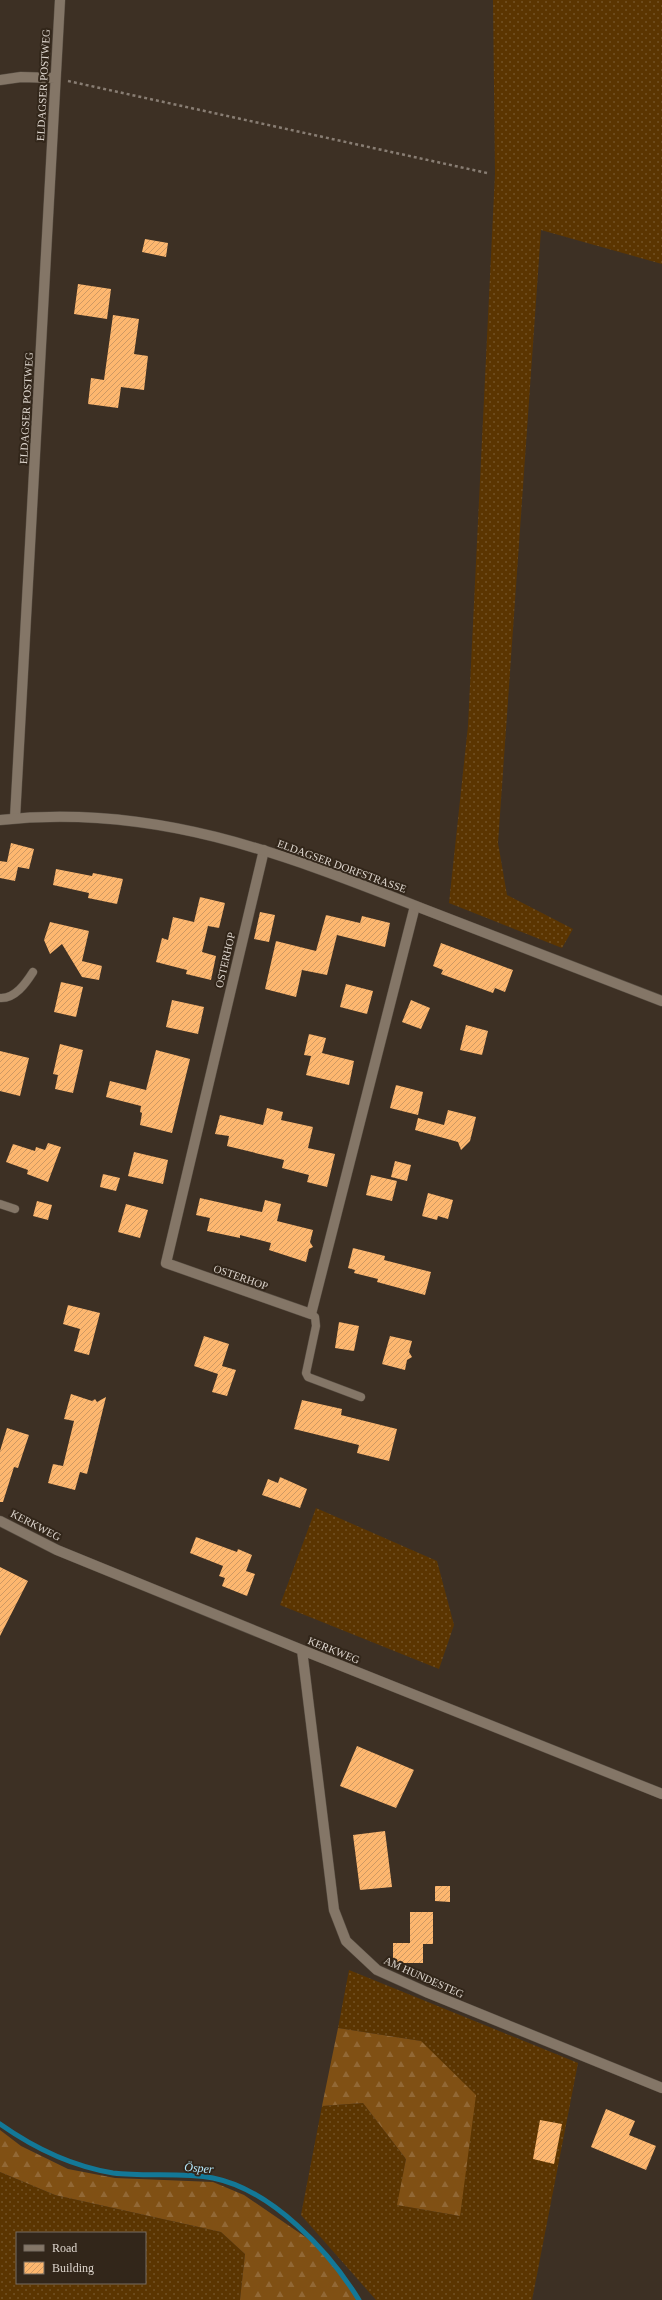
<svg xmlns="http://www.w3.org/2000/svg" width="662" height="2300" viewBox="0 0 662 2300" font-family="Georgia,serif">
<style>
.grass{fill:url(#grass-dots);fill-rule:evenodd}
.forest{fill:url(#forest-firs)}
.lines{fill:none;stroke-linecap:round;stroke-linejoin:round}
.stream{stroke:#137897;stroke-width:5}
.building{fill:url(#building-hatch)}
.lane-casing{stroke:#574d42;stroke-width:9}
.street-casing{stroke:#574d42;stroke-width:11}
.secondary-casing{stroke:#574d42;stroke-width:11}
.path{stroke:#887d73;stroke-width:2.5;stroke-dasharray:3 3;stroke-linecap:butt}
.lane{stroke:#847667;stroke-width:8}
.street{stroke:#847667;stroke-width:10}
.secondary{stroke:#847667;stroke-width:10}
.labels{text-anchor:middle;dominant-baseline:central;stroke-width:4;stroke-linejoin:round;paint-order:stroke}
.street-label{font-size:11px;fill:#ded6ce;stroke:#32261a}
.water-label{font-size:12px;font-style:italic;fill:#b5e9fe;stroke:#32261a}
</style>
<defs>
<pattern id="grass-dots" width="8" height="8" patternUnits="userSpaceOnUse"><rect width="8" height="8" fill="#5b3501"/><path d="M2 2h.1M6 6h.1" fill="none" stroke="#725225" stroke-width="1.8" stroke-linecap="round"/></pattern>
<pattern id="forest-firs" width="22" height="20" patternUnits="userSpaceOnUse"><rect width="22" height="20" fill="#805014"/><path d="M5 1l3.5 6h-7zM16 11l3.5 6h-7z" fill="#926835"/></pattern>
<pattern id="building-hatch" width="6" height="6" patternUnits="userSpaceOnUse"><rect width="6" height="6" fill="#fdb76f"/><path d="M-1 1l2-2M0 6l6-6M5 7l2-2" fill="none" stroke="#ce9963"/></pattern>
</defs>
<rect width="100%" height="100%" fill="#3d3024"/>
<!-- grass -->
<path class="grass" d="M 493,0 L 662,0 L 662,264 L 541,230 L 498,843 L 507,895 L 573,929 L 562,948 L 449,903 L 468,726 L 495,174 Z
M 316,1508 L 437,1561 L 454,1625 L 439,1669 L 280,1605 Z
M 349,1970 L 578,2063 L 532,2300 L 376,2300 L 301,2215 L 322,2106 L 363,2103 L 406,2159 L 398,2205 L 460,2216 L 421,2041 L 338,2028 Z
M 0,2172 L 55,2195 L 221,2232 L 245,2254 L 240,2300 L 0,2300 ZM 17,2233 L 145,2233 L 145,2283 L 17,2283 Z"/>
<!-- forest -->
<path class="forest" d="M 338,2028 L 421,2041 L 476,2095 L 460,2216 L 397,2205 L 406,2159 L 363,2103 L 322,2106 Z
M 0,2130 L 21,2146 L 68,2169 L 115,2178 L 213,2182 L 244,2195 L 320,2247 L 358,2300 L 240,2300 L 245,2254 L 221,2232 L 55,2195 L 0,2172 Z"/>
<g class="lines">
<!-- stream -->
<path class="stream" d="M 0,2124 C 34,2148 71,2166 113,2173 C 146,2177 181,2172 213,2178 C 272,2190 329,2251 359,2300"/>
</g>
<!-- building -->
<path class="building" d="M 145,239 L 168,243 L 166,257 L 142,252 Z
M 78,284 L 111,289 L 107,319 L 74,314 Z
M 113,315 L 139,319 L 134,354 L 148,356 L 144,390 L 121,387 L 118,408 L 88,404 L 91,378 L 104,380 Z
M 11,843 L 34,849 L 29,869 L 18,867 L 15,881 L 0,878 L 0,861 L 7,862 Z
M 56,869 L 92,876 L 93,873 L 123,879 L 117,904 L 88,898 L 89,893 L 53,885 Z
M 200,897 L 225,903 L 219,928 L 208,926 L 202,952 L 216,956 L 211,980 L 186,974 L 187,970 L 156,962 L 162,938 L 168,940 L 173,917 L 194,922 Z
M 260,912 L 275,915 L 269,942 L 254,939 Z
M 326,915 L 360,923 L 362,916 L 390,923 L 385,947 L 337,935 L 327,975 L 302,970 L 296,997 L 265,989 L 276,941 L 316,951 Z
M 50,922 L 89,931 L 82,961 L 102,966 L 99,980 L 82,977 L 62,944 L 50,954 L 44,940 Z
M 441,943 L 513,970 L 505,992 L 495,988 L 493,993 L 441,974 L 443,970 L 433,966 Z
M 61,982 L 83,987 L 76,1017 L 54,1012 Z
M 346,984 L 373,991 L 367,1014 L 340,1007 Z
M 172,1000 L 204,1007 L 198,1034 L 166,1027 Z
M 411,1000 L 430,1008 L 421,1029 L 402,1022 Z
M 466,1025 L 488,1031 L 482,1055 L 460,1050 Z
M 309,1034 L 326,1038 L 322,1053 L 354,1061 L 349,1085 L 306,1075 L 311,1056 L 304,1055 Z
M 60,1044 L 83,1050 L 73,1093 L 55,1089 L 58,1075 L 53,1074 Z
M 156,1050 L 190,1059 L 172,1133 L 140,1125 L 142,1113 L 140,1112 L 141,1106 L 106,1097 L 110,1081 L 146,1090 Z
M 0,1051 L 29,1058 L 20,1096 L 0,1091 Z
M 396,1085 L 423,1092 L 418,1115 L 390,1108 Z
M 267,1108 L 283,1112 L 281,1120 L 313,1127 L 308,1148 L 335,1154 L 327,1187 L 307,1182 L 309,1175 L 282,1168 L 284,1160 L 227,1146 L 229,1136 L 215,1134 L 220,1115 L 263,1125 Z
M 448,1110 L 476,1117 L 470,1141 L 461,1150 L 458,1142 L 415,1130 L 418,1118 L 444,1125 Z
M 48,1143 L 61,1147 L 48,1182 L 27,1174 L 28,1170 L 6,1162 L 13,1144 L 35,1151 L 36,1147 L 45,1150 Z
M 134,1152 L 168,1160 L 163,1184 L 128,1176 Z
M 395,1161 L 411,1165 L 407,1181 L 391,1177 Z
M 103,1174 L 120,1178 L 116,1191 L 100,1187 Z
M 371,1175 L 397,1181 L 392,1201 L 366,1195 Z
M 428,1193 L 453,1200 L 448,1219 L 438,1216 L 437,1220 L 422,1216 Z
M 200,1198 L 262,1212 L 265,1200 L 281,1204 L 277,1221 L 313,1230 L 310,1242 L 313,1247 L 309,1249 L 306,1262 L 269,1250 L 271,1243 L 240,1235 L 240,1238 L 207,1231 L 210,1218 L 196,1215 Z
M 37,1201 L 52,1205 L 48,1220 L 33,1216 Z
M 126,1204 L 148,1210 L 140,1238 L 118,1232 Z
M 353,1248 L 385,1256 L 384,1260 L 431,1272 L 425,1295 L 377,1282 L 378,1279 L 354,1273 L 355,1270 L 348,1268 Z
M 68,1305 L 100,1313 L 89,1355 L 74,1351 L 80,1329 L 63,1324 Z
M 339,1322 L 359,1326 L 354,1351 L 335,1348 Z
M 204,1336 L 229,1344 L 222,1366 L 236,1370 L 227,1396 L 212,1392 L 218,1374 L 194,1366 Z
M 390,1336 L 412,1341 L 409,1352 L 412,1357 L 407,1360 L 405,1370 L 382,1364 Z
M 71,1394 L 92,1401 L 95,1399 L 97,1402 L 106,1397 L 87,1474 L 80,1472 L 75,1490 L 48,1483 L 53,1464 L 63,1466 L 74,1421 L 64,1419 Z
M 302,1400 L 342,1409 L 341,1415 L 397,1429 L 389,1461 L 357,1453 L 359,1445 L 294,1429 Z
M 7,1428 L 29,1435 L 18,1468 L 14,1467 L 3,1502 L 0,1502 L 0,1451 Z
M 280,1477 L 307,1489 L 300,1508 L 262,1495 L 268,1479 L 278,1483 Z
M 196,1537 L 237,1552 L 238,1549 L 252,1555 L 246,1571 L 255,1574 L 247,1596 L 222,1586 L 225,1578 L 219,1576 L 223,1566 L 190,1553 Z
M 0,1567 L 28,1581 L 0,1636 Z
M 357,1746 L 414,1770 L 396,1808 L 340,1786 Z
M 385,1831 L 392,1887 L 360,1890 L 353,1835 Z
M 435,1886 L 450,1886 L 450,1902 L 435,1901 Z
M 410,1912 L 433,1912 L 433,1944 L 423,1944 L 423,1963 L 393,1963 L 393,1943 L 410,1943 Z
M 606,2109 L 635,2121 L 629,2135 L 656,2146 L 646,2170 L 591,2147 Z
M 540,2120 L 562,2124 L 554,2164 L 533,2159 Z"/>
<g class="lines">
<defs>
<path id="lane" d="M 0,998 C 15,999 26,983 33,972
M 0,1204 L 15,1209
M 311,1314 L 315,1317 L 316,1326 L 306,1373 L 308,1377 L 361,1397"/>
<path id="street" d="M 0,80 L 21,77 L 55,78
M 15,818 L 60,0
M 264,850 L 166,1263 L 311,1314 L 415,906
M 0,1521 L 57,1550 L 302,1650 L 662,1794
M 302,1650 L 334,1910 L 346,1941 L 377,1970 L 426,1992 L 662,2088"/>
<path id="secondary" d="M 0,820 C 154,803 281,853 421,908 C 502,939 582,970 662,1001"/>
</defs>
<!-- lane casing -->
<use href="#lane" class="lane-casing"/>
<!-- street casing -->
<use href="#street" class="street-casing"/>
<!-- secondary casing -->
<use href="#secondary" class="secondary-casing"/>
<!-- path -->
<path class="path" d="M 68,81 L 487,173"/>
<!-- lane -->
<use href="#lane" class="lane"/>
<!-- street -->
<use href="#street" class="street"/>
<!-- secondary -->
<use href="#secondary" class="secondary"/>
</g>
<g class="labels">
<!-- street labels -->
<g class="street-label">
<text transform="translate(43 85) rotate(-87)">ELDAGSER POSTWEG</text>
<text transform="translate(26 408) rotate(-87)">ELDAGSER POSTWEG</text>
<text transform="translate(342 866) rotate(20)">ELDAGSER DORFSTRASSE</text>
<text transform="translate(225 960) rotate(-77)">OSTERHOP</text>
<text transform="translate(241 1277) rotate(19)">OSTERHOP</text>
<text transform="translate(36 1525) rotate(27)">KERKWEG</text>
<text transform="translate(334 1650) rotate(22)">KERKWEG</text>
<text transform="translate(424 1977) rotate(24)">AM HUNDESTEG</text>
</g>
<!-- water labels -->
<g class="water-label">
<text transform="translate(199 2168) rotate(5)">Ösper</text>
</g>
</g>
<!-- legend -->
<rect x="16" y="2232" width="130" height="52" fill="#32261a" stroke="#776c62"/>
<rect x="24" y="2245" width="20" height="6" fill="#847667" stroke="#776c62"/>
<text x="52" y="2252" font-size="12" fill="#ded6ce">Road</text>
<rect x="24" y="2262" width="20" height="12" fill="url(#building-hatch)" stroke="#776c62"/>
<text x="52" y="2272" font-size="12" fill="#ded6ce">Building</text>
</svg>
